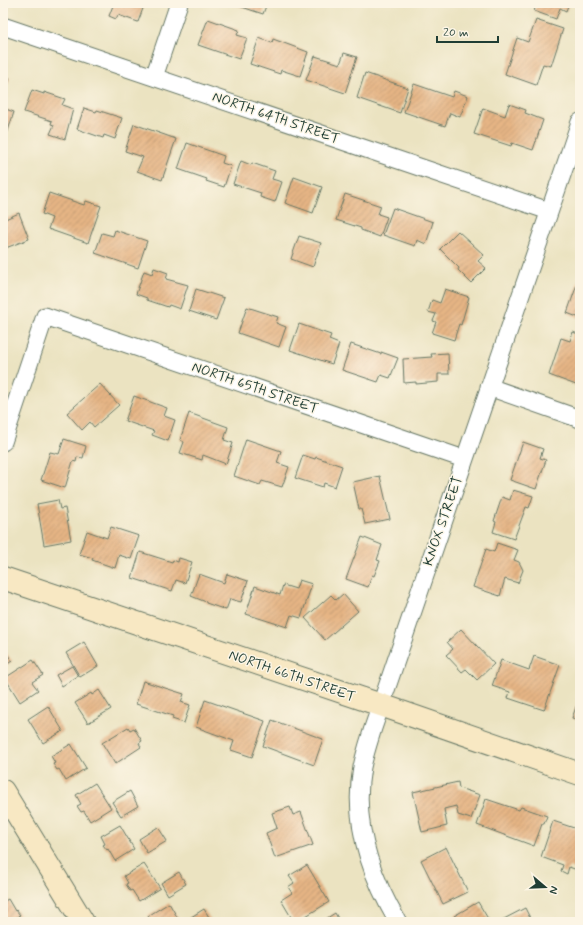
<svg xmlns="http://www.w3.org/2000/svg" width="583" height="925" viewBox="0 0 583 925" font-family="Mynerve,sans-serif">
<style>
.building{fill:url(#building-hatch)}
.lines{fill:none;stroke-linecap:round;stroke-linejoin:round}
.street-casing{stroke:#667765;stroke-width:19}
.secondary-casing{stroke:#667765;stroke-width:24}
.street{stroke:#fff;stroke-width:17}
.secondary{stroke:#f8e8c3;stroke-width:22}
.labels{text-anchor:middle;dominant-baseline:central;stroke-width:3;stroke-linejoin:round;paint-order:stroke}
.street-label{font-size:14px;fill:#1f3d34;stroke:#fcf5e5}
</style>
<defs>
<pattern id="building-hatch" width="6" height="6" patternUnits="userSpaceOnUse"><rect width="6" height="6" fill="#e6b585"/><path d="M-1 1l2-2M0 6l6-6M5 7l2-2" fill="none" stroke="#ba946e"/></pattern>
</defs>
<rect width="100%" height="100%" fill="#fcf5e5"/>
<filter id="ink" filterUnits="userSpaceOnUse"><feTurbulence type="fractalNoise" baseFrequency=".025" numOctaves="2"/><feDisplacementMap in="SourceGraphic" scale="8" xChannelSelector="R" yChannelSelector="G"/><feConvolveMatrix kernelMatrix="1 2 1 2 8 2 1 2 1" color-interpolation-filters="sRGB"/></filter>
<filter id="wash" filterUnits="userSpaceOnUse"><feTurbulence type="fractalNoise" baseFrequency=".012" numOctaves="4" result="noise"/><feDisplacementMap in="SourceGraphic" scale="16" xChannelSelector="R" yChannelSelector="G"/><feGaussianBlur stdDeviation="0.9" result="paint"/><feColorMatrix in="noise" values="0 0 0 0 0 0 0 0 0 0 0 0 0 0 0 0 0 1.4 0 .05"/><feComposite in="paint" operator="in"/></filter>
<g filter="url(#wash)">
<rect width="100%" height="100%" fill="#ebe3c1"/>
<g id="blocks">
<!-- building -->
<path class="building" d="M 114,3 L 145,3 L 138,22 L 118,15 L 116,19 L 109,16 Z
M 237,3 L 267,3 L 263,14 L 236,5 Z
M 537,3 L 569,3 L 566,11 L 560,8 L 556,19 L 534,11 Z
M 208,19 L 239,30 L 237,35 L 247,38 L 239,59 L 198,45 Z
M 536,20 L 563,29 L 551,66 L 543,64 L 536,85 L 505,74 L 517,38 L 528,42 Z
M 259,38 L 272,43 L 273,39 L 308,52 L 300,76 L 281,70 L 280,74 L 250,64 Z
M 344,53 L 357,57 L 345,93 L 306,80 L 315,56 L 340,64 Z
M 365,73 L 408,88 L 400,113 L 357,98 Z
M 3,76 L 10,78 L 3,97 Z
M 414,84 L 452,97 L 454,91 L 468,96 L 460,117 L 450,113 L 445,126 L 404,112 Z
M 32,90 L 44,94 L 44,92 L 65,99 L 62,105 L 73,109 L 65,139 L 50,134 L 54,125 L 51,124 L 52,121 L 24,112 Z
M 509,104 L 526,110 L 525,113 L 543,120 L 533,150 L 512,143 L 511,146 L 474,134 L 483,108 L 505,116 Z
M 3,108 L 14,112 L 7,134 L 3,133 Z
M 84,108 L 96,112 L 97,110 L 122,118 L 115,139 L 104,135 L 103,138 L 77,129 Z
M 134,124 L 176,139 L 162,180 L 137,171 L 143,157 L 125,151 Z
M 187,143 L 224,156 L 222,163 L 231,166 L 224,187 L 206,181 L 207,179 L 178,169 Z
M 241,161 L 251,165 L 252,163 L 275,171 L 272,179 L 282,182 L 275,202 L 260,197 L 261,193 L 233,184 Z
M 294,177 L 322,187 L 313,213 L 285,203 Z
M 49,193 L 84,205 L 86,201 L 101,206 L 88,243 L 48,229 L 52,218 L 42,214 Z
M 345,194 L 381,206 L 378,214 L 387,217 L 380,237 L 361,230 L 361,228 L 336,220 Z
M 393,208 L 433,222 L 426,244 L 417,240 L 415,246 L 383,235 Z
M 19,213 L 29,239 L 3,249 L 3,220 Z
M 115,230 L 147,241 L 138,268 L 95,253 L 102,233 L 113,236 Z
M 458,231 L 484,255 L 478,261 L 486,268 L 471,283 L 458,270 L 459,268 L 440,249 Z
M 299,236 L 321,243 L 313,267 L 291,259 Z
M 154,268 L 168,273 L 166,279 L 188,285 L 180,309 L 169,305 L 168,307 L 147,300 L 147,298 L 136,294 L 144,271 L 152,274 Z
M 580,276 L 580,318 L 567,313 Z
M 196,289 L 224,298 L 216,320 L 189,311 Z
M 445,289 L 469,297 L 461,325 L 459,324 L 454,340 L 432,333 L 436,322 L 433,321 L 436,314 L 428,312 L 432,300 L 440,303 Z
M 247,307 L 278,317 L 276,323 L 286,327 L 279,347 L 238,333 Z
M 299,324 L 331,335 L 329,340 L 339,344 L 332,364 L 290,350 Z
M 573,332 L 580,335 L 580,372 L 576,385 L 549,375 L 561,338 L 570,341 Z
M 351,344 L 381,354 L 381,352 L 398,358 L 390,378 L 381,375 L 378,382 L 342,370 Z
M 448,353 L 449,374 L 438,374 L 438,382 L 416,384 L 416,382 L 404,383 L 403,359 L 432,357 L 431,354 Z
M 100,384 L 119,405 L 94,427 L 90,422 L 82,430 L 67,413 Z
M 134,396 L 167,408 L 164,416 L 175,420 L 168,441 L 152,435 L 154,431 L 125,421 Z
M 189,413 L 228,427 L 224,440 L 233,443 L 226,464 L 203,455 L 202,460 L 180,453 L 184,442 L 180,440 Z
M 64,439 L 86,446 L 83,458 L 77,457 L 76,462 L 73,461 L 65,488 L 41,480 L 50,452 L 59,454 Z
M 246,439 L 281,451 L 277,463 L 289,467 L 282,487 L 262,481 L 260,485 L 234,476 Z
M 523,442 L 543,449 L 540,458 L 546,460 L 536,489 L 510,480 Z
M 303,455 L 315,459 L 316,457 L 342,466 L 335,487 L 324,483 L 323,487 L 295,478 Z
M 380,476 L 390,519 L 365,524 L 361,509 L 359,509 L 353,482 Z
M 513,490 L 533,496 L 529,508 L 526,507 L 514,539 L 493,532 L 496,522 L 494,521 L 502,497 L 510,500 Z
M 58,500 L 60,509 L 65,508 L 71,540 L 44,545 L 37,504 Z
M 111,527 L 139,536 L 131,559 L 119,555 L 115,568 L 92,560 L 93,558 L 79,554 L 87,531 L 107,538 Z
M 362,537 L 382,545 L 377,560 L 380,561 L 374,576 L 372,575 L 368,587 L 346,579 Z
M 497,543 L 518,550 L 514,560 L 519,562 L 523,570 L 518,583 L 505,579 L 500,596 L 473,587 L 486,549 L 494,552 Z
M 140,552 L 172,562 L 173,560 L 178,562 L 179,558 L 192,562 L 185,583 L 176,580 L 172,591 L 132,578 Z
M 199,574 L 224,583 L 227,574 L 248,581 L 241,602 L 230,599 L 226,610 L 206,603 L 206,602 L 191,596 Z
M 299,580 L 312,584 L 301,618 L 291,615 L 287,627 L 246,614 L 255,586 L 280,595 L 283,585 L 296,589 Z
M 343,594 L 358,611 L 325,640 L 305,618 L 331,595 L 336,600 Z
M 461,629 L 494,664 L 477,680 L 466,669 L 462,672 L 446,655 L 453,649 L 447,642 Z
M 3,634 L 7,640 L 3,642 Z
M 84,642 L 98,666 L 80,677 L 66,653 Z
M 3,648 L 12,661 L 3,667 Z
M 534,656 L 560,665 L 544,710 L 508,698 L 510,692 L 492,686 L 501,660 L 529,670 Z
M 33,660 L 43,675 L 32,682 L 38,690 L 20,702 L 5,678 Z
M 72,666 L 78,676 L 62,686 L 56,675 Z
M 143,681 L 184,694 L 181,702 L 190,705 L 184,723 L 172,719 L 173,716 L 136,704 Z
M 99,690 L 111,709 L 88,723 L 75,703 L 91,693 L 92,695 Z
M 580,696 L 580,721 L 572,718 Z
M 205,700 L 265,721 L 252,757 L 231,750 L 234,741 L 196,727 Z
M 48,706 L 63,731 L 43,743 L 28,719 Z
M 272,720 L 323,739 L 314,765 L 263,746 Z
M 128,727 L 130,730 L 134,728 L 142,741 L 139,743 L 141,747 L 115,764 L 102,743 Z
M 71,744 L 86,768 L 66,781 L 59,769 L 57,770 L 53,764 L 55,763 L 51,756 Z
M 458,782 L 459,788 L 480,795 L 471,819 L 458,815 L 456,806 L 444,809 L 447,826 L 422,832 L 413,792 Z
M 95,783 L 111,808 L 90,821 L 84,811 L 81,812 L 77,806 L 81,804 L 76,795 Z
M 130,791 L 138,806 L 121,816 L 112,802 Z
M 486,799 L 519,810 L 521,807 L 547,816 L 544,824 L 542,824 L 534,846 L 477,825 Z
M 290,807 L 293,815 L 301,812 L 313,845 L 275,858 L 266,833 L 277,828 L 272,813 Z
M 553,821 L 580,830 L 579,838 L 580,838 L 580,871 L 569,867 L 567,874 L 561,871 L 563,865 L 541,857 Z
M 120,825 L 134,849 L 115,861 L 108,849 L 107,850 L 103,845 L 105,844 L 101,836 Z
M 158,827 L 167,841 L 147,853 L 139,839 Z
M 446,847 L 468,892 L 443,904 L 421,860 Z
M 144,864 L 160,888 L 139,901 L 132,890 L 130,891 L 126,884 L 128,883 L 124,876 Z
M 307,865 L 329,902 L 296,922 L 294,922 L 281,900 L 292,893 L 288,887 L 294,883 L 289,876 Z
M 179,872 L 186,884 L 168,895 L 161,883 Z
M 8,899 L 15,911 L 16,910 L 20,915 L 18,916 L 22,922 L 3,922 L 3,902 Z
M 478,902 L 490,922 L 458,922 L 454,916 Z
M 169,903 L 180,922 L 152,922 L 148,916 Z
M 525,908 L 532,922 L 503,922 L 502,920 Z
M 204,909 L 212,922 L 183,922 Z
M 335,913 L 340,922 L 321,922 Z"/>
</g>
</g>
<g filter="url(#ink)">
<use href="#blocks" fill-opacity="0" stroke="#667765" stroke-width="1"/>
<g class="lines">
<defs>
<path id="street" d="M 3,26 L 549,211
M 154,77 L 179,3
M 489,387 L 580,419
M 3,442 L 45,316 L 464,459
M 398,922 C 370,875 352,822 362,767 C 365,753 369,741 373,728 L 580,122"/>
<path id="secondary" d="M 3,578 L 381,705 L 580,774
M 3,791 L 83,922"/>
</defs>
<!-- street casing -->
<use href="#street" class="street-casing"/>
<!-- secondary casing -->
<use href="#secondary" class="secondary-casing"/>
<!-- street -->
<use href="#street" class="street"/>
<!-- secondary -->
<use href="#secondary" class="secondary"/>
</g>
</g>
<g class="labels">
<!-- street labels -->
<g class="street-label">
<text transform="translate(276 118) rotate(19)">NORTH 64TH STREET</text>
<text transform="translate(255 388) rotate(19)">NORTH 65TH STREET</text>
<text transform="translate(443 521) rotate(-71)">KNOX STREET</text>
<text transform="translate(292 676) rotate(19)">NORTH 66TH STREET</text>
</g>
</g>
<!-- margin -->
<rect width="583" height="925" fill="none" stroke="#fcf5e5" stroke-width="16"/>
<!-- north arrow -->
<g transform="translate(545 887) rotate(109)" stroke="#fcf5e5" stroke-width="3" paint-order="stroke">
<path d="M0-3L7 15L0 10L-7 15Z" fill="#1f3d34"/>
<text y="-6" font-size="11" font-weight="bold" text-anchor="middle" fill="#1f3d34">N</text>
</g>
<!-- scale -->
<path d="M437 36v6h61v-6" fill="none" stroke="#1f3d34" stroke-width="2"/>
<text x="443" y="36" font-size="12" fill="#1f3d34" stroke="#fcf5e5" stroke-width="3" paint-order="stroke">20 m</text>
</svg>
